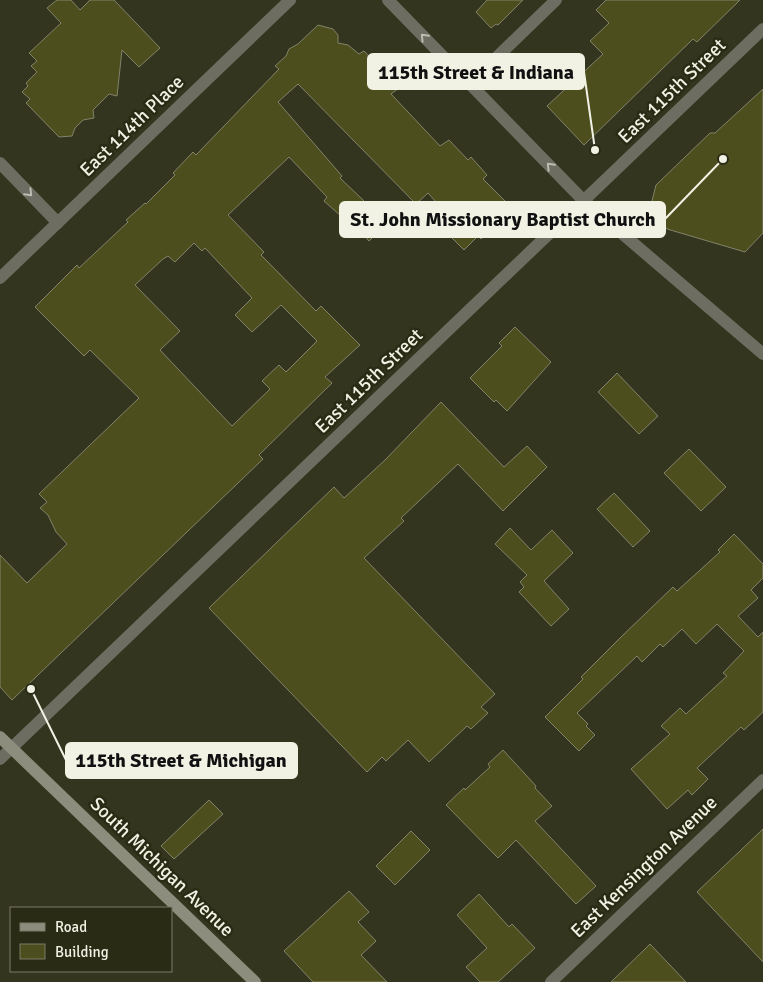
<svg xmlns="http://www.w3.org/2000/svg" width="763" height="982" viewBox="0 0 763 982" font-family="Signika,sans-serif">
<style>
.building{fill:#4d4e1d;stroke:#82836a;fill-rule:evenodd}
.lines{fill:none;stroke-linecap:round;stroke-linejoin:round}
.minor{stroke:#6d6d62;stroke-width:12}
.tertiary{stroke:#6d6d62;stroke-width:12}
.secondary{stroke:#8c8d7c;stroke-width:12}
.oneway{stroke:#bcbdb0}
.labels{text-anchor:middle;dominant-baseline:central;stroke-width:5;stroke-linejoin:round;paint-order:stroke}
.street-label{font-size:19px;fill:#f1f2e4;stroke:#2a2b15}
.leader{fill:none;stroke:#f1f2e4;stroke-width:2}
.callout-dot{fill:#f1f2e4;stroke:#2a2b15;stroke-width:2}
.callout{fill:#f1f2e4;stroke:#f1f2e4;stroke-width:2}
.callout-label{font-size:20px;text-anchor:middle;font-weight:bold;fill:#111}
</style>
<rect width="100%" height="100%" fill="#34351e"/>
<!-- building -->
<path class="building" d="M 57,0 L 71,0 L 80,10 L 90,0 L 114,0 L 160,48 L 139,67 L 122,50 L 117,96 L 109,94 L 93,110 L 94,118 L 83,120 L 75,128 L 72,136 L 59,137 L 26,103 L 30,99 L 22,92 L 28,86 L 26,83 L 37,72 L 31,66 L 37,61 L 29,53 L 61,23 L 47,8 Z
M 487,0 L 523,0 L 498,25 L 496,24 L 491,28 L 476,12 Z
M 606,0 L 740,0 L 697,42 L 693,39 L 584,145 L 547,106 L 603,54 L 590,41 L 609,23 L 596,10 Z
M 318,25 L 333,29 L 338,35 L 338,43 L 348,45 L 359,54 L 364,51 L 399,88 L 391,94 L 440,146 L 449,140 L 468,160 L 471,157 L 487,175 L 483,179 L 505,201 L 503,203 L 509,210 L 496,222 L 498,223 L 481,239 L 478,236 L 464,250 L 444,230 L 453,221 L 428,193 L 416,204 L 298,84 L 278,102 L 342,176 L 340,178 L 363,200 L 385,225 L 369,241 L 344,213 L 341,216 L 324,201 L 327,197 L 289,157 L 228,215 L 264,252 L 261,255 L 316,311 L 321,306 L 360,345 L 325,377 L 332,383 L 259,455 L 263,459 L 12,700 L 0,687 L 0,555 L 27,583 L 67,544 L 56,532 L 48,515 L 40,508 L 47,502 L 39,494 L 139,398 L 90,350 L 84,356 L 35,307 L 77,265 L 79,268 L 128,222 L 126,220 L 145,203 L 146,204 L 175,175 L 173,173 L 193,152 L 196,155 L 279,69 L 275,66 L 286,56 L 289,49 L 298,44 ZM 194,243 L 202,251 L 205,248 L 252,298 L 235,315 L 252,332 L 281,305 L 317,341 L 286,372 L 279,365 L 262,381 L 270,389 L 232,426 L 160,350 L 180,331 L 135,285 L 163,259 L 168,256 L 175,262 Z
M 763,89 L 763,233 L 745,252 L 667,229 L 650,209 L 656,185 L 710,133 L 715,133 Z
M 515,327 L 551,362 L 507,411 L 496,400 L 494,402 L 470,378 L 502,346 L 499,343 Z
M 617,373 L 658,416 L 639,434 L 598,392 Z
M 441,402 L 504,467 L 527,446 L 547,467 L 503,511 L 458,464 L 401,518 L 404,521 L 364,558 L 495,694 L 481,707 L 488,713 L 471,729 L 467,726 L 429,762 L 408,740 L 386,761 L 382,757 L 367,772 L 209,608 L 334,487 L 344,498 L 385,460 Z
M 689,449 L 726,487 L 701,511 L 664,473 Z
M 614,493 L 650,531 L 633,547 L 597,509 Z
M 510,528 L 531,550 L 552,530 L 573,553 L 544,581 L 569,609 L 551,626 L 519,592 L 524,587 L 520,582 L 527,575 L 495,544 Z
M 734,534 L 763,564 L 763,578 L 751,590 L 758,598 L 738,616 L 758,637 L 763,632 L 763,712 L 744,730 L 741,727 L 697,768 L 708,779 L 692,795 L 688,790 L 667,809 L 631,769 L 670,734 L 661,726 L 680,708 L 686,714 L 727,676 L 723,673 L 744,651 L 717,624 L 696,644 L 682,629 L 663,647 L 660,644 L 642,662 L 637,656 L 577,713 L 588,724 L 586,726 L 595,735 L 579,751 L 545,717 L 583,679 L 581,677 L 620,638 L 673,587 L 677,591 L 720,552 L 718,550 Z
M 503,750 L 536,786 L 535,788 L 552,806 L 535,821 L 596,886 L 576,904 L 516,840 L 498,858 L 446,805 L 464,788 L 465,790 L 490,767 L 488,764 Z
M 209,800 L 223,814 L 174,859 L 161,846 Z
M 763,829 L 763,962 L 697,892 Z
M 411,831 L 430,850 L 395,885 L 376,866 Z
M 349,891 L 369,912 L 358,922 L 376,941 L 361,955 L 387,982 L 313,982 L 284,951 Z
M 479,894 L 509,927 L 512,924 L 535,948 L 498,982 L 480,982 L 466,967 L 487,948 L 457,915 Z
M 650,944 L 686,982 L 611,982 L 644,950 Z"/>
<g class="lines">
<!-- minor -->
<path class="minor" d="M 388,0 L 584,201 L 763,354
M 469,84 L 556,0
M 0,163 L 58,223
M 0,278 L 290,0
M 551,982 L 763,780"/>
<!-- tertiary -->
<path class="tertiary" d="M 0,759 L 763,29"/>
<!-- secondary -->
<path class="secondary" d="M 0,737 L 255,982"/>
</g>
<!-- one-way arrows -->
<defs><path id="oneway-chevron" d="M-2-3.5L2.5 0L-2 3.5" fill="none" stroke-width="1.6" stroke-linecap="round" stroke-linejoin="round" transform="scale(1.25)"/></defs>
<g class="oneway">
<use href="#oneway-chevron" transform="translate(424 37) rotate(-134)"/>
<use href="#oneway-chevron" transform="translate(550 166) rotate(-134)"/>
<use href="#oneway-chevron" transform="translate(29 193) rotate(46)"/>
</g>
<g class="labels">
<!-- street labels -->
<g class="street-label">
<text transform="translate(672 91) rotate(-44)">East 115th Street</text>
<text transform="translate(132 126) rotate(-44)">East 114th Place</text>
<text transform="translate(369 381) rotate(-44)">East 115th Street</text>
<text transform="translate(162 867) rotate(44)">South Michigan Avenue</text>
<text transform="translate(644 867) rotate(-44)">East Kensington Avenue</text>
</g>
</g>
<!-- callouts -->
<path class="leader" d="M595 150L584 72M723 159L665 219M31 689L66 760"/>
<g class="callout-dot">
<circle cx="595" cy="150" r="5"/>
<circle cx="723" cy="159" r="5"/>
<circle cx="31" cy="689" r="5"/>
</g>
<g class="callout">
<rect x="368" y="54" width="216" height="35" rx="5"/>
<rect x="340" y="202" width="325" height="35" rx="5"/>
<rect x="66" y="743" width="231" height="35" rx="5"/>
</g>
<g class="callout-label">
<text x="476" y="79">115th Street &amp; Indiana</text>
<text x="503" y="226">St. John Missionary Baptist Church</text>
<text x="181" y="767">115th Street &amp; Michigan</text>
</g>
<!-- legend -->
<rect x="10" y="907" width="162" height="65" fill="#2a2b15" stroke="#7a7b68"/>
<rect x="20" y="923" width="25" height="8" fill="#8c8d7c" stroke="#7a7b68"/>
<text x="55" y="932" font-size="15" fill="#f1f2e4">Road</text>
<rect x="20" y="944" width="25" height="15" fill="#4d4e1d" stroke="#7a7b68"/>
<text x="55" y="957" font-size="15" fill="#f1f2e4">Building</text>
</svg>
